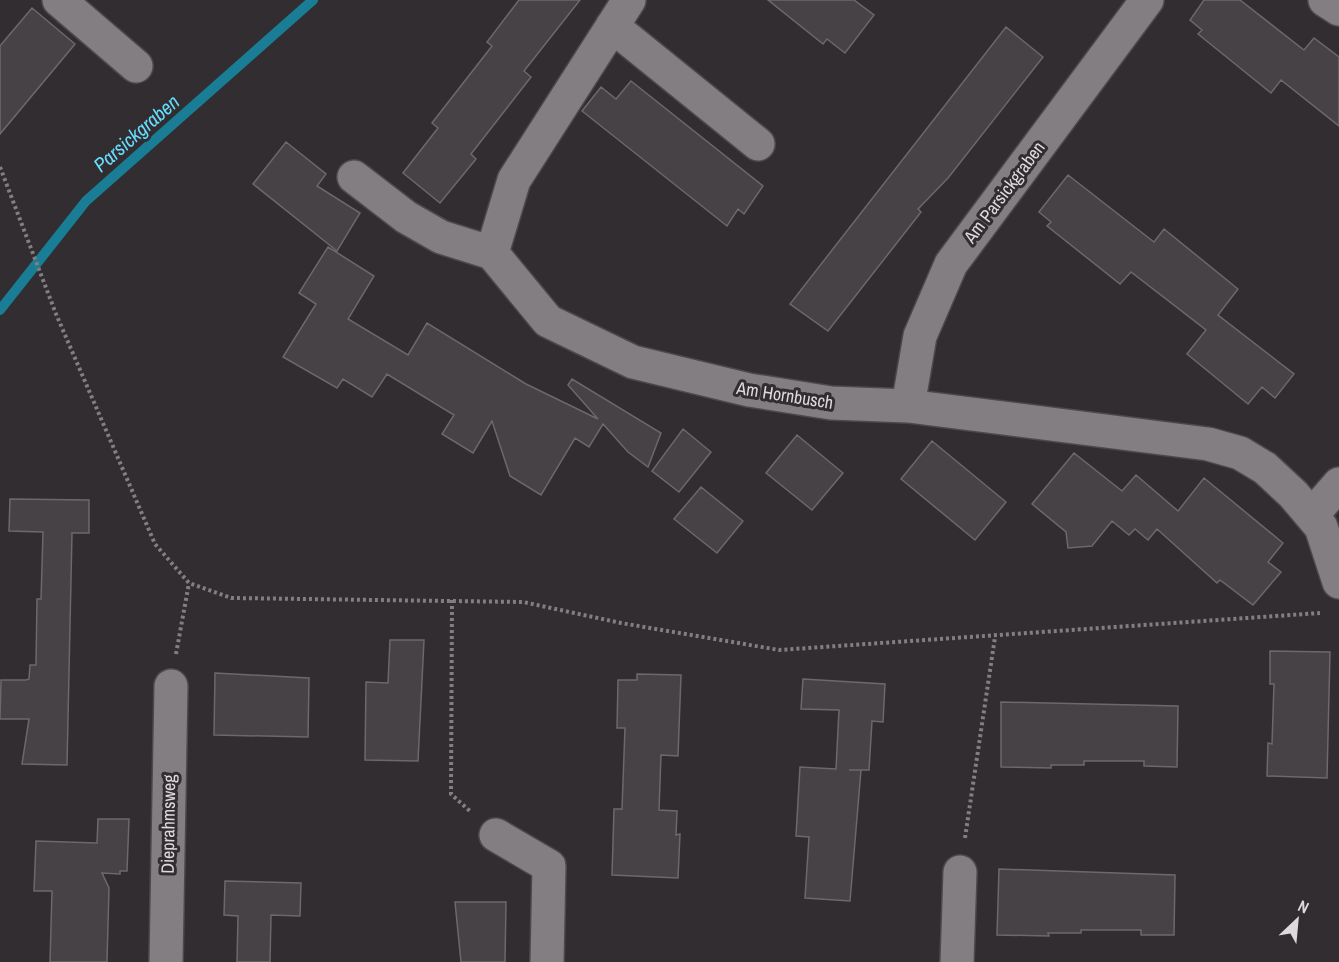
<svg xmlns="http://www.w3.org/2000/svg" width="1339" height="962" viewBox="0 0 1339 962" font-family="'Archivo Narrow',sans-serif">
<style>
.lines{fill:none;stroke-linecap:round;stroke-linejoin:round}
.stream{stroke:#197e95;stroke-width:10}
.building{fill:#464246;stroke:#6c686c;stroke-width:1.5}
.minor-casing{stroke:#4c484c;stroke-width:36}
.path{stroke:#827f82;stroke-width:4;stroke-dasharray:3 3;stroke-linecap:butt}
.minor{stroke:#827e82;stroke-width:33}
.labels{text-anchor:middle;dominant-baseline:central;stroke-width:6;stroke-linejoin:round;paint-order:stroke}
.street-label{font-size:18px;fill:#dcdadc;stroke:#312d31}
.water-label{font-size:20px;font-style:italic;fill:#65defe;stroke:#312d31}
</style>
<rect width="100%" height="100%" fill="#312d31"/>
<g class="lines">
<!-- stream -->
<path class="stream" d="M 0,310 L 86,201 L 313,0"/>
</g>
<!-- building -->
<path class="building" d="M 519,0 L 580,0 L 524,71 L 531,77 L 471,154 L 476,159 L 440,203 L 403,173 L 438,128 L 432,123 L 492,46 L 487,42 Z
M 768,0 L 854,0 L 874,15 L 845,53 L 827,39 L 823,44 Z
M 1204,0 L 1240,0 L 1304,50 L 1314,38 L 1339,57 L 1339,126 L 1281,80 L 1271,93 L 1198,34 L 1202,30 L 1190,20 Z
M 32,8 L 75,44 L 0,134 L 0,46 Z
M 1006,27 L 1043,57 L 948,178 L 918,209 L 921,212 L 828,331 L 790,304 Z
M 631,81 L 763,186 L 744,214 L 738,209 L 727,226 L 582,111 L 601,87 L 616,99 Z
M 286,142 L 326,174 L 317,186 L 360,213 L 337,251 L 253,184 Z
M 1068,175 L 1154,242 L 1164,229 L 1238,289 L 1218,315 L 1294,374 L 1275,398 L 1262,387 L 1248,404 L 1187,354 L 1206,330 L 1131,272 L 1120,284 L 1047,226 L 1051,222 L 1039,212 Z
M 328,247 L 374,276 L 348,319 L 408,355 L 427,323 L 526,384 L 598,419 L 568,385 L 572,379 L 661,433 L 648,467 L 628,452 L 603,424 L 589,447 L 575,438 L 541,495 L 510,476 L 492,421 L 473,453 L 442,434 L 454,415 L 387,374 L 372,397 L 343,379 L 337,388 L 283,357 L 316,304 L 299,293 Z
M 683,429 L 711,452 L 679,492 L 652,471 Z
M 797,435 L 843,473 L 812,510 L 766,473 Z
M 932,441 L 1006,502 L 975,540 L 901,479 Z
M 1074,453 L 1122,491 L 1136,475 L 1178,511 L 1204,478 L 1283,543 L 1268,562 L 1281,572 L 1253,605 L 1220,580 L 1217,583 L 1157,529 L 1148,540 L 1135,529 L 1129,535 L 1112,521 L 1092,546 L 1068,548 L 1066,532 L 1032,504 Z
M 701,487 L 743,521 L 717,553 L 674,519 Z
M 10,499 L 89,500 L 89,533 L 72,533 L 67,765 L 22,764 L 29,719 L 0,719 L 1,680 L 26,680 L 29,679 L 30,665 L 36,665 L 37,599 L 41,599 L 43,532 L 9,531 Z
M 390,640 L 424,640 L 418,761 L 365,760 L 366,682 L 388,683 Z
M 1270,651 L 1330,652 L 1327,778 L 1267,776 L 1268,743 L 1272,744 L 1274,684 L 1270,684 Z
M 215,673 L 309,678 L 308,737 L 214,735 Z
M 637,674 L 681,675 L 678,756 L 661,755 L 659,810 L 677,811 L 676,835 L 680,834 L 678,878 L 612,875 L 614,809 L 622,809 L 625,728 L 617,728 L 618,680 L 637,680 Z
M 803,679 L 885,684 L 883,722 L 872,721 L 869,770 L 849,770 L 861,770 L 850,901 L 805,898 L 809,837 L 796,836 L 800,767 L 836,769 L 839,710 L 801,709 Z
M 1001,702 L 1178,706 L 1177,767 L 1144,766 L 1144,761 L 1084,761 L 1084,765 L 1051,765 L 1051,768 L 1001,767 Z
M 98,819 L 129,819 L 127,871 L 120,871 L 120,874 L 102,873 L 109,888 L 107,962 L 50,962 L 52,891 L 34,891 L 36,841 L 97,843 Z
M 999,869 L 1175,875 L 1174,935 L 1141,935 L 1141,930 L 1081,930 L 1081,933 L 1048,933 L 1049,936 L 997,935 Z
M 225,881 L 301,883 L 300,916 L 271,915 L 270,962 L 237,962 L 238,916 L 224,915 Z
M 455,902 L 506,902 L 505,962 L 461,962 Z"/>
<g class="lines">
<defs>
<path id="minor" d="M 59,0 L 136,66
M 629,0 L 514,180 L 492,253 L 548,321 L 633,362 L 749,390 L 831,403 L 908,406 L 1208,444 L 1240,453 L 1265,468 L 1293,494 L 1321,527 L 1339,582
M 1325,0 L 1339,9
M 612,26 L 758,144
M 354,177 L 406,217 L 441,237 L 492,253
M 908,406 L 920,336 L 951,264 L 1147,0
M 1312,515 L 1339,484
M 496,835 L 549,866 L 547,962
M 166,962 L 171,686
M 957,962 L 960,872"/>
</defs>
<!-- minor casing -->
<use href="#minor" class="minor-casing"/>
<!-- path -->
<path class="path" d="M 0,167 L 56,314 L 155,544 L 189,583 L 231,598 L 523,602 L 621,623 L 779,650 L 1320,613
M 452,600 L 451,794 L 471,812
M 176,654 L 189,583
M 965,838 L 995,637"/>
<!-- minor -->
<use href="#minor" class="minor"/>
</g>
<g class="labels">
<!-- street labels -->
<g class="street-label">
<text transform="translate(1004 192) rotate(-53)">Am Parsickgraben</text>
<text transform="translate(785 395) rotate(9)">Am Hornbusch</text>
<text transform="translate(168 824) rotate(-89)">Dieprahmsweg</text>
</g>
<!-- water labels -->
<g class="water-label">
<text transform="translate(136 133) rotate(-41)">Parsickgraben</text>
</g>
</g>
<!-- north arrow -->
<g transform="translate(1297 920) rotate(26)" stroke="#312d31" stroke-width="4.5" paint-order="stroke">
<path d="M0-4.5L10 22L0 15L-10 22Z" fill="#dcdadc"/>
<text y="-9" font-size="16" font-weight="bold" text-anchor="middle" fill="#dcdadc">N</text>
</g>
</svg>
